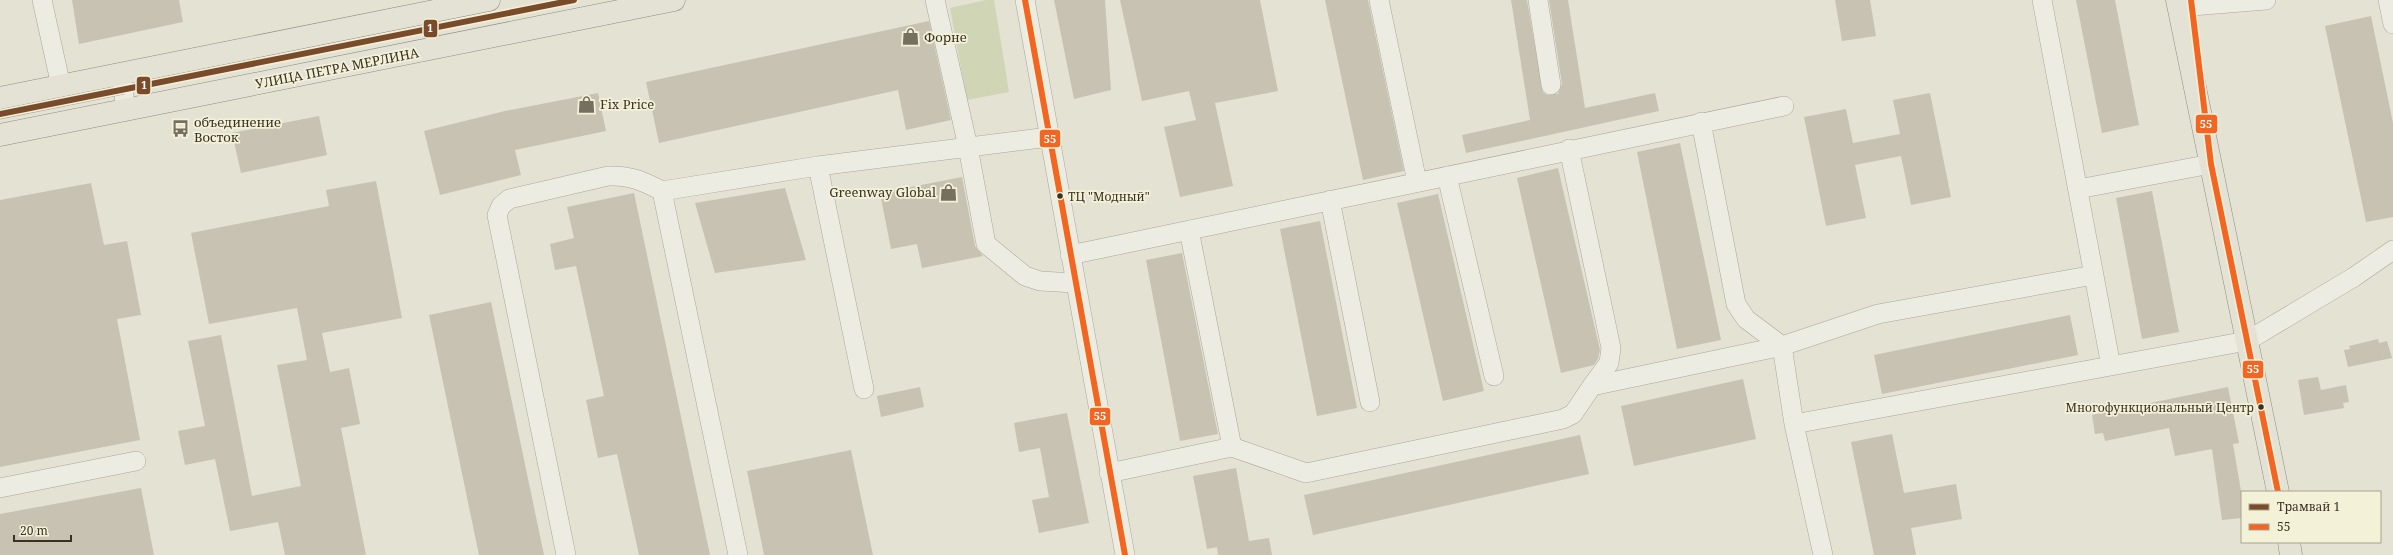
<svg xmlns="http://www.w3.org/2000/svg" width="2393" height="555" viewBox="0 0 2393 555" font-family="'Noto Serif',serif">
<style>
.green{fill:#cfd5b5}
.building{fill:#c8c2b3}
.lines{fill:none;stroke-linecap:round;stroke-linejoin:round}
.minor-casing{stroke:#aaa79a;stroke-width:20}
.major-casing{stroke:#908c81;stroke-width:23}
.minor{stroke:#edece2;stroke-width:19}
.major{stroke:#e4e2d5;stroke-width:22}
.tram{stroke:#adaba2;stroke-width:1}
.bus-1-casing{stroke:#f4f1d9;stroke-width:9}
.bus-1{stroke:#f26522;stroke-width:6}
.tram-1-casing{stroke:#f4f1d9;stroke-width:9}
.tram-1{stroke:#7a4b2a;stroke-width:6}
.bus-dot{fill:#393122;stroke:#f4f1d9;stroke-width:1.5}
.labels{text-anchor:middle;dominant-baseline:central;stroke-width:3.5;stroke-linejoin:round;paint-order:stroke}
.bus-label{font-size:12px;fill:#393122;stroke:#f4f1d9;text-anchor:start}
.poi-label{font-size:13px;fill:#393122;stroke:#f4f1d9;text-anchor:start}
.street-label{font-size:13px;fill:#393122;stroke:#f4f1d9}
.line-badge{stroke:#f4f1d9;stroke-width:1.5}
.badge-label{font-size:11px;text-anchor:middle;font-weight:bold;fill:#fff}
</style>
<rect width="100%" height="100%" fill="#e4e2d2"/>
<!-- green -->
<path class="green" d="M 986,0 L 994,0 L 1009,92 L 967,100 L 950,8 Z"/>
<!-- building -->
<path class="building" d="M 72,0 L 179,0 L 183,22 L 79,44 Z
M 1054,0 L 1105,0 L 1111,90 L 1074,99 Z
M 1120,0 L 1260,0 L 1278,91 L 1215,103 L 1233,186 L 1180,197 L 1164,127 L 1196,120 L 1189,91 L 1142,101 Z
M 1325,0 L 1368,0 L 1404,171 L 1363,180 Z
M 1511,0 L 1527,0 L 1543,92 L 1547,95 L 1558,94 L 1562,84 L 1549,0 L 1568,0 L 1585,108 L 1655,93 L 1659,111 L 1466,153 L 1462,135 L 1530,120 Z
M 1835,0 L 1870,0 L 1876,36 L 1842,41 Z
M 2076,0 L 2115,0 L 2139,125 L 2102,133 Z
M 2371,16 L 2393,123 L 2393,217 L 2366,222 L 2325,26 Z
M 929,21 L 951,120 L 906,130 L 898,90 L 659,143 L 646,82 Z
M 598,93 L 606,131 L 515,150 L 521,175 L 440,195 L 424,131 L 505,111 Z
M 1930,93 L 1951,197 L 1911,205 L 1901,156 L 1855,165 L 1866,218 L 1826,226 L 1804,117 L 1846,109 L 1853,143 L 1900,134 L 1893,100 Z
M 319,116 L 327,155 L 241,173 L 232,133 Z
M 1680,143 L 1721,340 L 1677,349 L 1637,152 Z
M 1558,168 L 1600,350 L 1598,359 L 1594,365 L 1561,373 L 1517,178 Z
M 962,177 L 975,246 L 983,256 L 922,268 L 917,244 L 891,249 L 880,193 Z
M 376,181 L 402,318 L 322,333 L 330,372 L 349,368 L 360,424 L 341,428 L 366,555 L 285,555 L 278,522 L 230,531 L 215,459 L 185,465 L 178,431 L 205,426 L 188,341 L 221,335 L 252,496 L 301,486 L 277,365 L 307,360 L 297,308 L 209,324 L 191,233 L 329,206 L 326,190 Z
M 91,183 L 104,245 L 127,241 L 141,315 L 117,319 L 140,440 L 0,467 L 0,200 Z
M 785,188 L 806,260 L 715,273 L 695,203 Z
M 2152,191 L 2179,332 L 2142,339 L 2116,198 Z
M 634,193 L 710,555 L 639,555 L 617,454 L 598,458 L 586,400 L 604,396 L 576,266 L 555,270 L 550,244 L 574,238 L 567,207 Z
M 1438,194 L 1484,391 L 1443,401 L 1397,203 Z
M 1320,221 L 1357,408 L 1317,416 L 1280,229 Z
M 1182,253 L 1218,434 L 1180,441 L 1146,260 Z
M 491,302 L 544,555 L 479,555 L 429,315 Z
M 2070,315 L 2078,355 L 1882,394 L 1874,355 Z
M 2378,339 L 2379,343 L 2387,341 L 2392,358 L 2348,367 L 2344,350 L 2350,349 L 2349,346 Z
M 2318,377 L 2321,390 L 2346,385 L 2349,402 L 2343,403 L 2344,408 L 2304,415 L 2298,380 Z
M 1743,379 L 1756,439 L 1634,466 L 1621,406 Z
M 920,387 L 924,407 L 881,417 L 877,396 Z
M 2228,387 L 2239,443 L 2233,444 L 2242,497 L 2242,518 L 2222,520 L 2212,449 L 2175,456 L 2169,428 L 2105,441 L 2103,433 L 2095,434 L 2092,415 Z
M 1067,413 L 1089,523 L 1039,533 L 1032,500 L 1049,497 L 1040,448 L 1019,452 L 1014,423 Z
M 1892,434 L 1904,493 L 1956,484 L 1962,519 L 1911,528 L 1916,555 L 1874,555 L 1851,442 Z
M 1580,435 L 1589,474 L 1313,535 L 1304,495 Z
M 851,450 L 873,555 L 764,555 L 747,471 Z
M 1236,468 L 1249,541 L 1269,538 L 1272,555 L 1218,555 L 1217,547 L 1229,545 L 1207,549 L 1193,476 Z
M 141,488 L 154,555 L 0,555 L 0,514 Z"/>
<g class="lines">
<defs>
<path id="minor" d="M 42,0 L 61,86
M 935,0 L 968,147 L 986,244 L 1025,276 L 1040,281 L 1075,283
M 1025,0 L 1125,555
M 1379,0 L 1417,182
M 1538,0 L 1551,85
M 2042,0 L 2111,366
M 2388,0 L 2393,24
M 2192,6 L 2266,0
M 121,75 L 126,110
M 1701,122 L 1736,304 L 1746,319 L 1782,346 L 1794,424 L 1823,555
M 1569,149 L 1611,348 L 1609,363 L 1592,386
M 1447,176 L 1494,376
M 2078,189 L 2211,164
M 1330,200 L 1370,402
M 1189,230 L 1232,447 L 1306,473 L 1563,419 L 1573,414 L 1592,386 L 1782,346 L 1878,314 L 2094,275
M 1070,255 L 1784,106
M 864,389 L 818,166 L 1049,137
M 1794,424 L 2247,341 L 2354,277 L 2393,250
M 1109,473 L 1232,447
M 0,488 L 136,461
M 566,555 L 497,215 L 501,206 L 509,199 L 608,176 C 630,175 643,181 662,191
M 738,555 L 662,191 L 818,166"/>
<path id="major" d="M 2177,0 L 2278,492
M 0,98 L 489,0
M 0,135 L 674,0
M 2289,542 L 2291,555"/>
</defs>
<!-- minor casing -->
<use href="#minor" class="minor-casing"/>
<!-- major casing -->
<use href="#major" class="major-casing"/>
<!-- minor -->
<use href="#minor" class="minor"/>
<!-- major -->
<use href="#major" class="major"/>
<!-- tram -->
<path class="tram" d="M 0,119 L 124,94"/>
<defs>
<path id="bus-1" d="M 1025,0 L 1125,555
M 2191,0 L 2211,164 L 2278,492"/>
</defs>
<!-- bus-1 casing -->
<use href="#bus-1" class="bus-1-casing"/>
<!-- bus-1 -->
<use href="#bus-1" class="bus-1"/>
<defs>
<path id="tram-1" d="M 0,114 L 574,0"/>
</defs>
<!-- tram-1 casing -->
<use href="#tram-1" class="tram-1-casing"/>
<!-- tram-1 -->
<use href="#tram-1" class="tram-1"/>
</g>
<!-- icons -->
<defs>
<symbol id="shop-bare" viewBox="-9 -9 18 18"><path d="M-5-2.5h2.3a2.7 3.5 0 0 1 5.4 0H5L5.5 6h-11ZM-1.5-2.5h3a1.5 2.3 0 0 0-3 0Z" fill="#756f60" stroke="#f4f1d9" stroke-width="2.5" paint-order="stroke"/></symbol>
<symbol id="bus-bare" viewBox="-9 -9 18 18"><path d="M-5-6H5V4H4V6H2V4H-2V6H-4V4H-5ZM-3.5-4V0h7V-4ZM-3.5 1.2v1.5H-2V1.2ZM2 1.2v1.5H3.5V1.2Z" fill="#756f60" stroke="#f4f1d9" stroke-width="2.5" paint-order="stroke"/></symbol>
</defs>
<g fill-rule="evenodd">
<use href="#shop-bare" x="898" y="24" width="25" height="25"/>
<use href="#shop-bare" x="574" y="92" width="25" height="25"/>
<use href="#bus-bare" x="168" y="116" width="25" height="25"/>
<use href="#shop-bare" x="936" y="180" width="25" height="25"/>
</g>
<!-- markers -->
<g class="bus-dot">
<circle cx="1060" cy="196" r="3.5"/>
<circle cx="2261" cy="407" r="3.5"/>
</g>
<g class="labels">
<!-- bus labels -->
<g class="bus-label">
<text x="1068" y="196">ТЦ "Модный"</text>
<text x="2254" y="407" text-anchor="end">Многофункциональный Центр</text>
</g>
<!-- poi labels -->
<g class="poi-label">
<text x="924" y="37">Форне</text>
<text x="600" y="104">Fix Price</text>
<text x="194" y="122">объединение<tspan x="194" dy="15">Восток</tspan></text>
<text x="936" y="192" text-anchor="end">Greenway Global</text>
</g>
<!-- street labels -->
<g class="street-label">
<text transform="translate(337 68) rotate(-11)">УЛИЦА ПЕТРА МЕРЛИНА</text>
</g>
</g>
<g class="line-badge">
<rect x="423" y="19" width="15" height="19" rx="4" fill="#7a4b2a"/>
<rect x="136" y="76" width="15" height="19" rx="4" fill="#7a4b2a"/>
<rect x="2195" y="114" width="23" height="20" rx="4" fill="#f26522"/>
<rect x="1039" y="129" width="22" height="19" rx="4" fill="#f26522"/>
<rect x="2242" y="360" width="22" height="19" rx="4" fill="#f26522"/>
<rect x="1089" y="407" width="22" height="19" rx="4" fill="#f26522"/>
</g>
<g class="badge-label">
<text x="430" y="32">1</text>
<text x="144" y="89">1</text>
<text x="2206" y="128">55</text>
<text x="1050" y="143">55</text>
<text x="2253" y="373">55</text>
<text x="1100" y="420">55</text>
</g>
<!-- legend -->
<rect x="2241" y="491" width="140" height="52" fill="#f4f1d9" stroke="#a9a490"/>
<rect x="2249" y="504" width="20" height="6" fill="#7a4b2a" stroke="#a9a490"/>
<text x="2277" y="511" font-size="12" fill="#393122">Трамвай 1</text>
<rect x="2249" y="524" width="20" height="6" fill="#f26522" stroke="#a9a490"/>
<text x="2277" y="531" font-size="12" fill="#393122">55</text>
<!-- scale -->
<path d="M14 535v6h57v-6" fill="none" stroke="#393122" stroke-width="2"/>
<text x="20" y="535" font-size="12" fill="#393122" stroke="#f4f1d9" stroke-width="3" paint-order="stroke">20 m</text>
</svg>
